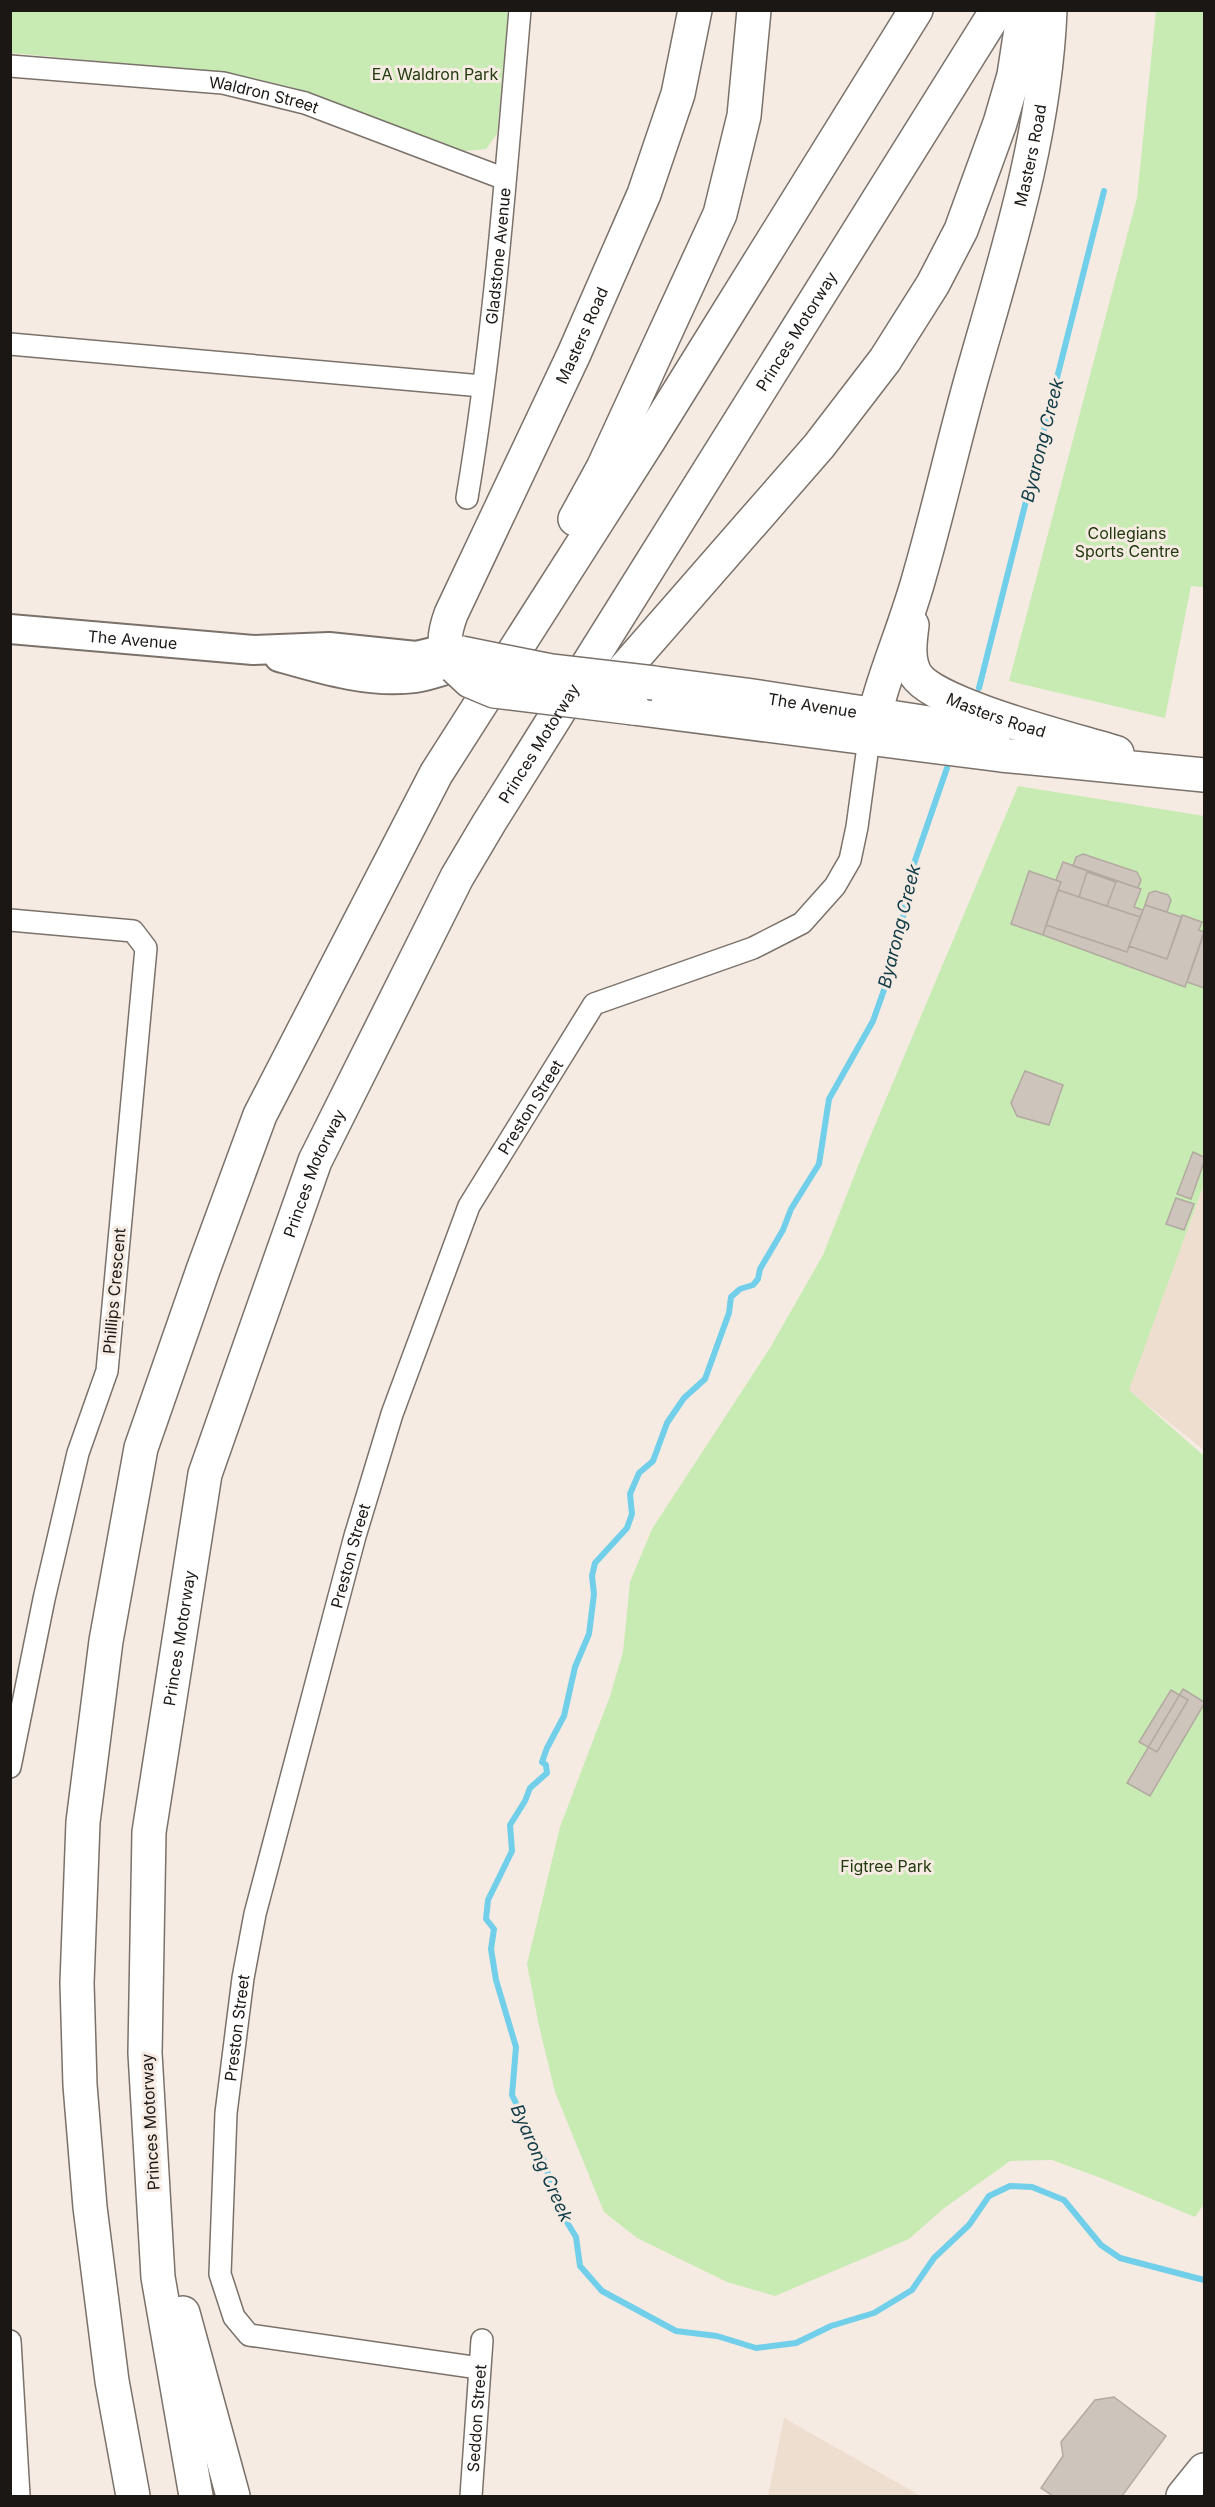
<svg xmlns="http://www.w3.org/2000/svg" width="1215" height="2507" viewBox="0 0 1215 2507" font-family="Inter,sans-serif">
<style>
.built{fill:#eeded0}
.green{fill:#c8ebb3}
.lines{fill:none;stroke-linecap:round;stroke-linejoin:round}
.stream{stroke:#71cfea;stroke-width:6}
.building{fill:#cdc4bc;stroke:#b2a9a1;stroke-width:1.5}
.street-casing{stroke:#7a716a;stroke-width:24}
.secondary-casing{stroke:#7a716a;stroke-width:32}
.primary-casing{stroke:#7a716a;stroke-width:36}
.highway-casing{stroke:#7a716a;stroke-width:36}
.street{stroke:#fff;stroke-width:21}
.secondary{stroke:#fff;stroke-width:28}
.primary{stroke:#fff;stroke-width:33}
.highway{stroke:#fff;stroke-width:33}
.primary-bridge-casing{stroke:#7a716a;stroke-width:36;stroke-linecap:butt}
.primary-bridge{stroke:#fff;stroke-width:33}
.labels{text-anchor:middle;dominant-baseline:central;stroke-width:6;stroke-linejoin:round;paint-order:stroke}
.park-label{font-size:16px;fill:#223a0d;stroke:#f5ebe2}
.street-label{font-size:16px;fill:#1b1714;stroke:#f5ebe2}
.water-label{font-size:18px;font-style:italic;fill:#0f3b46;stroke:#f5ebe2}
</style>
<rect width="100%" height="100%" fill="#f5ebe2"/>
<!-- built -->
<path class="built" d="M 1204,1184 L 1204,1450 L 1128,1390 Z
M 784,2418 L 921,2496 L 768,2496 Z"/>
<!-- green -->
<path class="green" d="M 10,11 L 505,11 L 508,14 L 497,134 L 486,149 L 465,151 L 430,140 L 295,88 L 253,78 L 195,70 L 11,53 Z
M 1156,11 L 1204,11 L 1204,587 L 1191,586 L 1165,718 L 1009,681 L 1137,198 Z
M 1018,786 L 1204,816 L 1204,1184 L 1129,1390 L 1204,1456 L 1204,2204 L 1195,2217 L 1101,2178 L 1052,2160 L 1010,2161 L 943,2209 L 909,2239 L 775,2296 L 727,2282 L 637,2238 L 604,2212 L 555,2092 L 539,2026 L 527,1964 L 560,1827 L 610,1696 L 623,1652 L 630,1582 L 652,1529 L 770,1348 L 823,1255 L 862,1156 Z"/>
<g class="lines">
<!-- stream -->
<path class="stream" d="M 979,688 L 1104,191
M 947,768 L 909,878 L 903,917 L 890,973 L 873,1021 L 829,1099 L 819,1164 L 791,1209 L 783,1230 L 760,1269 L 758,1279 L 753,1285 L 740,1289 L 731,1297 L 729,1313 L 705,1379 L 684,1398 L 667,1423 L 653,1461 L 639,1473 L 630,1494 L 632,1514 L 627,1528 L 595,1563 L 592,1576 L 594,1594 L 589,1634 L 575,1667 L 564,1716 L 547,1748 L 542,1762 L 546,1765 L 547,1773 L 530,1788 L 525,1801 L 510,1825 L 512,1851 L 488,1900 L 486,1919 L 494,1929 L 491,1949 L 496,1980 L 516,2047 L 512,2095 L 546,2165 L 554,2201 L 576,2237 L 580,2266 L 602,2291 L 676,2331 L 717,2336 L 756,2348 L 796,2343 L 831,2326 L 874,2313 L 912,2290 L 934,2258 L 969,2225 L 989,2196 L 1010,2186 L 1032,2187 L 1064,2200 L 1101,2245 L 1120,2258 L 1204,2280"/>
</g>
<!-- building -->
<path class="building" d="M 1083,854 L 1137,872 L 1141,880 L 1138,888 L 1073,866 L 1076,857 Z
M 1063,862 L 1141,889 L 1134,907 L 1143,910 L 1140,917 L 1058,890 L 1061,882 L 1056,880 Z
M 1029,871 L 1061,882 L 1043,935 L 1011,924 Z
M 1087,872 L 1116,882 L 1107,906 L 1079,897 Z
M 1058,890 L 1140,917 L 1127,952 L 1046,925 Z
M 1155,891 L 1168,895 L 1171,900 L 1167,912 L 1145,905 L 1149,893 Z
M 1145,905 L 1182,917 L 1167,959 L 1129,946 Z
M 1182,915 L 1202,922 L 1199,930 L 1204,932 L 1185,987 L 1043,935 L 1046,925 L 1127,952 L 1129,946 L 1167,959 Z
M 1203,936 L 1204,936 L 1204,988 L 1187,982 Z
M 1025,1071 L 1063,1085 L 1049,1125 L 1017,1116 L 1011,1103 Z
M 1193,1152 L 1204,1157 L 1204,1162 L 1191,1199 L 1177,1194 Z
M 1176,1198 L 1194,1204 L 1184,1230 L 1166,1224 Z
M 1183,1689 L 1204,1702 L 1204,1704 L 1150,1796 L 1127,1783 Z
M 1171,1690 L 1188,1700 L 1157,1752 L 1139,1742 Z
M 1114,2397 L 1166,2436 L 1122,2496 L 1053,2496 L 1041,2488 L 1063,2456 L 1061,2442 L 1095,2400 Z"/>
<g class="lines">
<defs>
<g id="street">
<path id="s1" d="M 10,66 L 223,83 L 305,103 L 505,179"/>
<path d="M 10,344 L 482,386"/>
<path id="s2" d="M 467,498 C 494,337 506,173 520,10"/>
<path d="M 10,920 L 133,931 L 146,948 L 107,1371 L 78,1453 L 44,1599 L 10,1767"/>
<path d="M 10,2341 L 19,2496"/>
<path id="s3" d="M 479,2368 L 249,2335 L 234,2317 L 220,2274 L 226,2113 L 243,1978 L 255,1914 L 355,1536 L 392,1414 L 469,1206 L 594,1004 L 753,948 L 802,923 L 835,886 L 850,860 L 857,827 L 869,739"/>
<path id="s4" d="M 471,2496 L 482,2340"/>
</g>
<g id="secondary">
<path id="s5" d="M 10,629 L 253,650 L 329,647 L 416,656 L 445,649"/>
<path d="M 279,657 C 321,669 370,684 415,678 C 429,676 442,671 455,667"/>
</g>
<g id="primary">
<path id="s6" d="M 912,625 C 910,641 907,660 916,675 C 936,706 1076,740 1117,753"/>
<path id="s7" d="M 455,667 C 441,650 444,633 451,614 L 574,354 L 644,194 L 678,94 L 695,10"/>
<path id="s8" d="M 654,683 L 746,695 L 994,733"/>
<path d="M 633,708 L 1001,755 L 1204,775"/>
<path id="s9" d="M 869,739 C 880,682 905,630 920,574 C 939,508 954,440 973,373 C 1007,253 1045,136 1050,10"/>
<path d="M 1183,2496 L 1204,2470"/>
</g>
<g id="highway">
<path d="M 575,519 L 603,468 L 720,214 L 744,116 L 754,10"/>
<path d="M 599,698 L 819,446 L 885,360 L 933,284 L 961,230 L 1000,123 L 1014,75 L 1024,10"/>
<path d="M 183,2313 L 233,2496"/>
<path d="M 133,2496 L 112,2381 L 90,2207 L 80,2085 L 77,1983 L 83,1822 L 106,1641 L 141,1448 L 203,1270 L 260,1115 L 436,774 L 649,440 L 916,10"/>
<path id="s10" d="M 196,2496 L 158,2277 L 145,2053 L 149,1832 L 205,1474 L 315,1161 L 457,877 L 489,823 L 997,10"/>
</g>
</defs>
<!-- street casing -->
<use href="#street" class="street-casing"/>
<!-- secondary casing -->
<use href="#secondary" class="secondary-casing"/>
<!-- primary casing -->
<use href="#primary" class="primary-casing"/>
<!-- highway casing -->
<use href="#highway" class="highway-casing"/>
<!-- street -->
<use href="#street" class="street"/>
<!-- secondary -->
<use href="#secondary" class="secondary"/>
<!-- primary -->
<use href="#primary" class="primary"/>
<!-- highway -->
<use href="#highway" class="highway"/>
<defs>
<path id="primary-bridge" d="M 461,653 L 551,671 L 654,683
M 455,667 L 470,681 L 494,691 L 633,708"/>
</defs>
<!-- primary-bridge casing -->
<use href="#primary-bridge" class="primary-bridge-casing"/>
<!-- primary-bridge -->
<use href="#primary-bridge" class="primary-bridge"/>
</g>
<g class="labels">
<!-- park labels -->
<g class="park-label">
<text x="435" y="74">EA Waldron Park</text>
<text x="1127" y="533">Collegians<tspan x="1127" dy="18">Sports Centre</tspan></text>
<text x="886" y="1866">Figtree Park</text>
</g>
<!-- street labels -->
<g class="street-label">
<text stroke="none"><textPath href="#s1" startOffset="256">Waldron Street</textPath></text>
<text stroke="none"><textPath href="#s9" startOffset="606">Masters Road</textPath></text>
<text stroke="none"><textPath href="#s2" startOffset="244">Gladstone Avenue</textPath></text>
<text stroke="none"><textPath href="#s10" startOffset="2322">Princes Motorway</textPath></text>
<text stroke="none"><textPath href="#s7" startOffset="364">Masters Road</textPath></text>
<text stroke="none"><textPath href="#s5" startOffset="123">The Avenue</textPath></text>
<text stroke="none"><textPath href="#s8" startOffset="160">The Avenue</textPath></text>
<text stroke="none"><textPath href="#s6" startOffset="142">Masters Road</textPath></text>
<text stroke="none"><textPath href="#s10" startOffset="1836">Princes Motorway</textPath></text>
<text stroke="none"><textPath href="#s3" startOffset="1520">Preston Street</textPath></text>
<text stroke="none"><textPath href="#s10" startOffset="1350">Princes Motorway</textPath></text>
<text transform="translate(114 1291) rotate(-85)">Phillips Crescent</text>
<text stroke="none"><textPath href="#s3" startOffset="1034">Preston Street</textPath></text>
<text stroke="none"><textPath href="#s10" startOffset="864">Princes Motorway</textPath></text>
<text stroke="none"><textPath href="#s3" startOffset="548">Preston Street</textPath></text>
<text transform="translate(150 2122) rotate(-93)">Princes Motorway</text>
<text stroke="none"><textPath href="#s4" startOffset="78">Seddon Street</textPath></text>
</g>
<!-- water labels -->
<g class="water-label">
<text transform="translate(1042 440) rotate(-76)">Byarong Creek</text>
<text transform="translate(899 926) rotate(-76)">Byarong Creek</text>
<text transform="translate(542 2163) rotate(66)">Byarong Creek</text>
</g>
</g>
<!-- border -->
<rect width="1215" height="2507" fill="none" stroke="#1b1714" stroke-width="24"/>
</svg>
